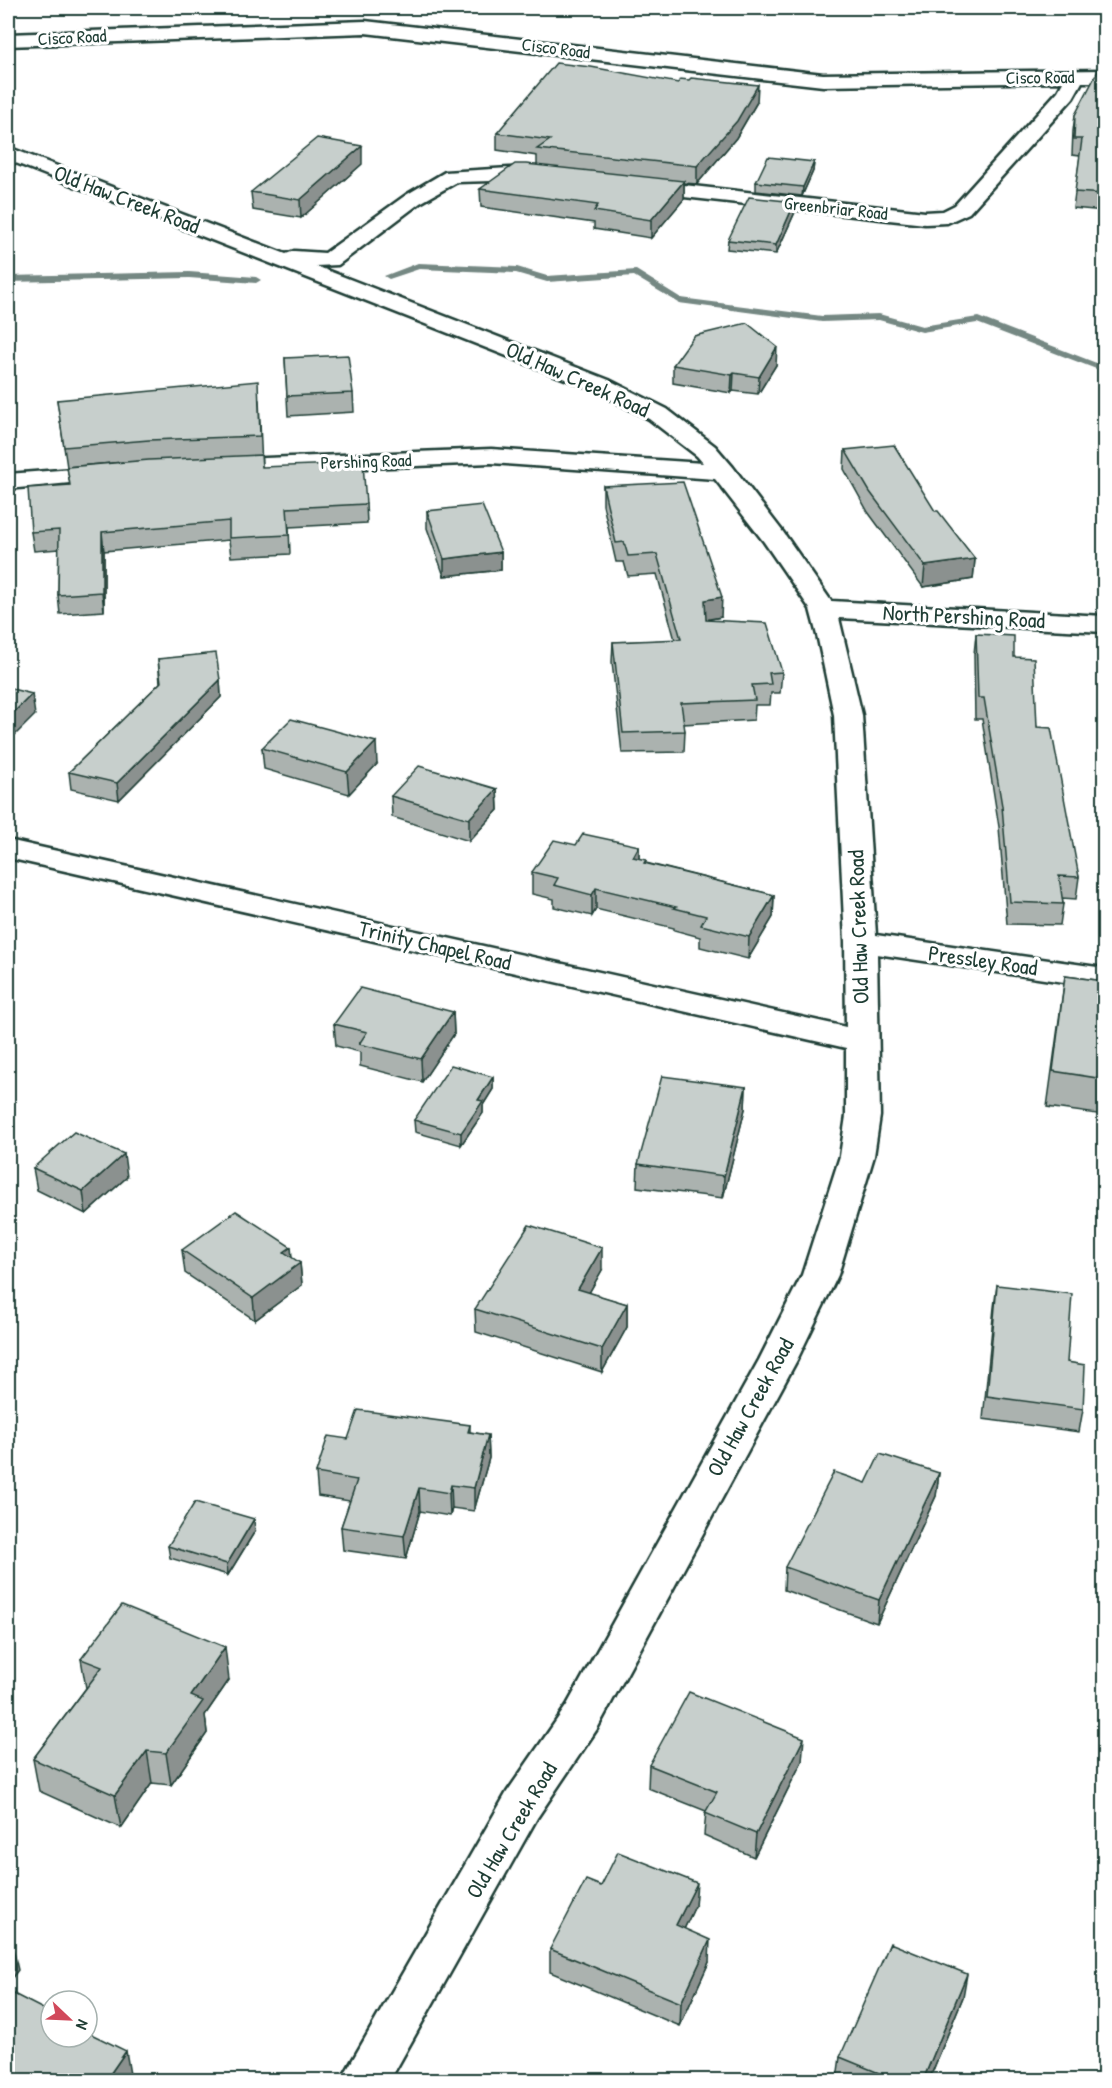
<svg xmlns="http://www.w3.org/2000/svg" width="1112" height="2088" viewBox="0 0 1112 2088" font-family="'Patrick Hand',sans-serif">
<style>
.lines{fill:none;stroke-linecap:round;stroke-linejoin:round}
.stream{fill:#758883;fill-rule:evenodd}
.minor-casing{stroke:#1f3d34;stroke-width:5}
.minor{fill:#fff;fill-rule:evenodd}
.wall{fill:#abb2af;stroke:#1f3d34;stroke-width:1.5}
.shaded-wall{fill:#8b918f;stroke:#1f3d34;stroke-width:1.5}
.building{fill:#c7cfcc;stroke:#1f3d34;stroke-width:1.5}
.labels{text-anchor:middle;dominant-baseline:central;stroke-width:6;stroke-linejoin:round;paint-order:stroke}
.far-street-label{font-size:18px;fill:#1f3d34;stroke:#fff}
.street-label{font-size:22px;fill:#1f3d34;stroke:#fff}
</style>
<rect width="100%" height="100%" fill="#fff"/>
<filter id="ink" filterUnits="userSpaceOnUse"><feTurbulence type="fractalNoise" baseFrequency=".0167" numOctaves="2"/><feDisplacementMap in="SourceGraphic" scale="12" xChannelSelector="R" yChannelSelector="G"/><feConvolveMatrix kernelMatrix="1 2 1 2 8 2 1 2 1" color-interpolation-filters="sRGB"/></filter>
<g filter="url(#ink)">
<g class="lines">
<!-- stream -->
<path class="stream" d="M 418,263 L 517,267 L 547,276 L 636,270 L 681,298 L 822,316 L 879,314 L 922,326 L 978,317 L 1104,366 L 1104,372 L 977,323 L 922,332 L 879,320 L 822,322 L 679,303 L 634,276 L 547,282 L 516,273 L 419,269 L 389,279 L 384,276 Z
M 189,272 L 256,277 L 261,280 L 256,283 L 189,278 L 8,282 L 8,276 Z"/>
<defs>
<path id="minor" d="M 365,21 L 823,74 L 1104,70 L 1104,82 L 1082,82 L 1073,98 L 969,213 L 947,223 L 925,224 L 639,192 L 632,190 L 629,186 L 632,182 L 639,180 L 925,212 L 943,211 L 955,205 L 1058,91 L 1063,82 L 823,86 L 365,33 L 8,46 L 8,34 Z
M 8,147 L 286,254 L 294,251 L 325,253 L 406,195 L 445,172 L 526,167 L 553,171 L 556,175 L 553,179 L 457,182 L 420,203 L 338,265 L 316,266 L 609,380 L 667,409 L 715,446 L 733,467 L 783,532 L 831,601 L 1104,616 L 1104,632 L 839,618 L 862,715 L 876,935 L 1104,968 L 1104,988 L 877,954 L 880,1116 L 874,1156 L 838,1275 L 797,1360 L 597,1729 L 537,1818 L 390,2080 L 341,2080 L 507,1792 L 567,1705 L 759,1360 L 802,1275 L 840,1156 L 846,1116 L 846,1048 L 8,858 L 8,840 L 846,1027 L 845,942 L 834,715 L 818,639 L 810,609 L 764,542 L 715,479 L 491,463 L 217,474 L 208,472 L 205,467 L 208,462 L 217,460 L 491,449 L 703,463 L 697,456 L 649,419 L 593,390 L 8,160 Z
M 112,466 L 121,468 L 124,473 L 121,478 L 8,489 L 8,474 Z"/>
</defs>
<!-- minor casing -->
<use href="#minor" class="minor-casing"/>
<!-- minor -->
<use href="#minor" class="minor"/>
</g>
<!-- wall -->
<path class="wall" d="M 1104,69 L 1104,211 L 1073,208 L 1080,156 L 1072,155 L 1073,131 L 1075,115 Z
M 757,102 L 736,138 L 697,184 L 684,183 L 684,199 L 651,238 L 594,229 L 594,223 L 481,207 L 480,189 L 537,165 L 537,156 L 497,150 L 497,133 Z
M 814,162 L 813,171 L 802,196 L 756,191 L 756,182 Z
M 362,164 L 301,218 L 253,210 L 251,192 Z
M 795,202 L 795,212 L 776,254 L 727,249 L 728,240 Z
M 285,358 L 353,393 L 354,412 L 288,416 Z
M 673,365 L 776,365 L 758,394 L 733,391 L 731,393 L 673,383 Z
M 57,400 L 259,400 L 262,467 L 366,504 L 367,523 L 289,527 L 290,554 L 231,557 L 229,540 L 104,551 L 104,611 L 60,614 L 58,595 L 59,549 L 34,551 L 31,532 L 70,485 L 67,467 L 123,462 L 67,467 Z
M 845,450 L 935,511 L 975,559 L 973,579 L 923,587 L 868,512 L 844,469 Z
M 603,486 L 721,617 L 706,620 L 782,672 L 780,693 L 771,693 L 770,705 L 755,705 L 754,720 L 683,724 L 685,731 L 684,752 L 622,753 L 612,662 L 613,642 L 675,640 L 657,574 L 628,576 L 624,562 L 616,562 L 603,505 Z
M 427,511 L 501,552 L 501,570 L 444,576 L 427,528 Z
M 976,634 L 1014,657 L 1037,727 L 1079,877 L 1076,899 L 1062,898 L 1063,904 L 1060,925 L 1007,924 L 999,827 L 982,719 L 975,719 L 974,654 Z
M 158,659 L 220,680 L 221,697 L 119,800 L 71,789 L 69,772 L 160,683 Z
M 262,748 L 377,764 L 349,794 L 264,769 Z
M 497,789 L 498,810 L 469,841 L 392,817 L 391,796 Z
M 576,845 L 639,846 L 639,859 L 646,860 L 646,863 L 774,895 L 773,917 L 748,959 L 700,947 L 700,937 L 674,930 L 674,928 L 596,909 L 592,916 L 554,907 L 554,899 L 532,894 L 532,872 Z
M 1065,976 L 1104,981 L 1104,1115 L 1047,1107 Z
M 453,1012 L 454,1034 L 422,1082 L 360,1066 L 360,1052 L 336,1046 L 334,1024 Z
M 493,1077 L 493,1089 L 483,1105 L 483,1113 L 461,1145 L 415,1132 L 414,1120 Z
M 746,1087 L 745,1109 L 723,1198 L 637,1187 L 638,1164 Z
M 33,1168 L 127,1177 L 86,1214 L 37,1190 Z
M 182,1250 L 292,1258 L 300,1263 L 302,1285 L 255,1320 L 185,1273 Z
M 602,1270 L 589,1293 L 627,1304 L 627,1327 L 602,1372 L 476,1332 L 475,1309 Z
M 997,1285 L 1067,1362 L 1083,1409 L 1079,1432 L 983,1419 L 994,1307 Z
M 470,1425 L 470,1432 L 488,1435 L 489,1458 L 474,1511 L 452,1508 L 450,1516 L 420,1511 L 406,1559 L 343,1550 L 341,1527 L 350,1501 L 318,1496 L 316,1473 L 348,1439 Z
M 939,1473 L 936,1496 L 877,1623 L 784,1590 L 785,1567 L 866,1483 Z
M 255,1531 L 228,1575 L 170,1558 L 168,1546 Z
M 81,1659 L 229,1680 L 205,1715 L 207,1733 L 171,1785 L 152,1783 L 121,1828 L 39,1791 L 33,1759 L 86,1688 Z
M 802,1761 L 754,1857 L 704,1835 L 706,1811 L 648,1788 L 649,1765 Z
M 695,1906 L 684,1929 L 709,1962 L 680,2026 L 550,1972 L 550,1949 Z
M 963,1997 L 929,2080 L 841,2080 L 837,2079 L 840,2057 Z"/>
<!-- shaded-wall -->
<path class="shaded-wall" d="M 758,85 L 757,102 L 736,138 L 697,184 L 697,166 Z
M 362,146 L 362,164 L 301,218 L 300,200 Z
M 814,162 L 813,171 L 802,196 L 803,187 Z
M 684,181 L 684,199 L 651,238 L 651,220 Z
M 795,202 L 795,212 L 776,254 L 776,245 Z
M 777,347 L 776,365 L 758,394 L 759,377 Z
M 734,373 L 733,391 L 731,393 L 732,375 Z
M 102,532 L 104,551 L 104,611 L 102,592 Z
M 501,552 L 501,570 L 444,576 L 444,559 Z
M 975,559 L 973,579 L 923,587 L 925,566 Z
M 722,597 L 721,617 L 704,620 L 705,600 Z
M 220,680 L 221,697 L 119,800 L 117,783 Z
M 32,694 L 35,715 L 8,742 L 8,718 Z
M 376,742 L 377,764 L 349,794 L 347,772 Z
M 497,789 L 498,810 L 469,841 L 469,819 Z
M 639,846 L 639,868 L 633,857 Z
M 596,888 L 596,909 L 592,916 L 592,895 Z
M 774,895 L 773,917 L 748,959 L 749,937 Z
M 453,1012 L 454,1034 L 422,1082 L 421,1059 Z
M 493,1077 L 493,1089 L 483,1105 L 483,1113 L 461,1145 L 461,1133 L 478,1100 Z
M 746,1087 L 745,1109 L 723,1198 L 724,1176 Z
M 124,1154 L 127,1177 L 86,1214 L 83,1191 Z
M 291,1247 L 293,1267 L 300,1263 L 302,1285 L 255,1320 L 253,1298 L 284,1252 Z
M 602,1248 L 602,1270 L 578,1312 L 578,1289 Z
M 627,1304 L 627,1327 L 602,1372 L 602,1349 Z
M 488,1435 L 489,1458 L 474,1511 L 474,1488 Z
M 939,1473 L 936,1496 L 877,1623 L 879,1600 Z
M 451,1485 L 452,1508 L 450,1516 L 449,1493 Z
M 419,1488 L 420,1511 L 406,1559 L 404,1536 Z
M 254,1519 L 255,1531 L 228,1575 L 227,1564 Z
M 225,1647 L 229,1680 L 205,1715 L 207,1733 L 171,1785 L 166,1753 L 191,1696 Z
M 804,1738 L 802,1761 L 754,1857 L 756,1834 Z
M 147,1751 L 152,1783 L 121,1828 L 115,1795 Z
M 697,1883 L 695,1906 L 675,1948 L 676,1925 Z
M 9,1930 L 18,1970 L 8,1983 L 8,1932 Z
M 710,1940 L 709,1962 L 680,2026 L 681,2003 Z
M 967,1974 L 963,1997 L 929,2080 L 923,2080 Z
M 126,2051 L 131,2080 L 108,2080 L 108,2077 Z"/>
<!-- building -->
<path class="building" d="M 556,63 L 591,67 L 678,83 L 680,79 L 689,80 L 691,78 L 758,85 L 737,121 L 697,166 L 537,149 L 550,140 L 497,133 Z
M 1099,69 L 1104,69 L 1104,194 L 1075,192 L 1082,139 L 1074,139 L 1075,115 Z
M 317,138 L 362,146 L 300,200 L 251,192 Z
M 768,157 L 814,162 L 803,187 L 756,182 Z
M 515,164 L 526,164 L 684,181 L 651,220 L 594,211 L 598,205 L 480,189 Z
M 749,197 L 795,202 L 776,245 L 728,240 Z
M 747,323 L 777,347 L 759,377 L 734,373 L 732,375 L 673,365 L 694,336 Z
M 348,355 L 353,393 L 287,396 L 285,358 Z
M 258,381 L 260,436 L 149,440 L 64,447 L 57,400 Z
M 894,445 L 935,511 L 938,511 L 975,559 L 925,566 L 870,492 L 845,450 Z
M 261,455 L 262,467 L 363,463 L 366,504 L 287,508 L 289,535 L 229,538 L 229,521 L 102,532 L 102,592 L 58,595 L 59,530 L 31,532 L 28,488 L 70,485 L 67,467 L 149,460 Z
M 683,482 L 722,597 L 705,600 L 706,620 L 767,623 L 782,672 L 769,673 L 771,684 L 752,685 L 755,700 L 681,703 L 685,731 L 623,733 L 613,642 L 681,639 L 657,554 L 628,556 L 624,542 L 616,543 L 603,486 Z
M 482,505 L 501,552 L 444,559 L 427,511 Z
M 976,634 L 1014,636 L 1014,657 L 1034,658 L 1037,727 L 1051,728 L 1079,877 L 1059,876 L 1063,904 L 1010,902 L 1002,806 L 984,698 L 978,698 Z
M 216,653 L 220,680 L 117,783 L 69,772 L 161,682 L 158,659 Z
M 8,688 L 32,694 L 8,718 Z
M 291,719 L 376,742 L 347,772 L 262,748 Z
M 419,766 L 497,789 L 469,819 L 391,796 Z
M 583,834 L 639,846 L 633,857 L 646,860 L 644,863 L 774,895 L 749,937 L 701,925 L 706,916 L 674,908 L 676,907 L 596,888 L 592,895 L 554,885 L 558,878 L 532,872 L 554,840 L 576,845 Z
M 1065,976 L 1104,981 L 1104,1079 L 1053,1071 Z
M 360,988 L 453,1012 L 421,1059 L 359,1044 L 367,1032 L 334,1024 Z
M 451,1065 L 493,1077 L 478,1100 L 483,1101 L 461,1133 L 414,1120 Z
M 662,1076 L 746,1087 L 724,1176 L 638,1164 Z
M 74,1132 L 124,1154 L 83,1191 L 33,1168 Z
M 236,1211 L 291,1247 L 284,1252 L 300,1263 L 253,1298 L 182,1250 Z
M 529,1225 L 602,1248 L 578,1289 L 627,1304 L 602,1349 L 475,1309 Z
M 997,1285 L 1072,1294 L 1067,1362 L 1085,1365 L 1083,1409 L 987,1396 Z
M 358,1410 L 470,1425 L 468,1432 L 488,1435 L 474,1488 L 451,1485 L 449,1493 L 419,1488 L 404,1536 L 341,1527 L 357,1480 L 316,1473 L 328,1436 L 348,1439 Z
M 880,1454 L 939,1473 L 879,1600 L 785,1567 L 834,1472 L 866,1483 Z
M 195,1502 L 254,1519 L 227,1564 L 168,1546 Z
M 122,1605 L 225,1647 L 191,1696 L 203,1701 L 166,1753 L 147,1751 L 115,1795 L 33,1759 L 102,1667 L 81,1659 Z
M 689,1692 L 804,1738 L 756,1834 L 705,1813 L 717,1792 L 649,1765 Z
M 618,1852 L 697,1883 L 676,1925 L 710,1940 L 681,2003 L 550,1949 L 586,1880 L 601,1886 Z
M 890,1943 L 967,1974 L 923,2080 L 896,2080 L 840,2057 Z
M 8,1991 L 51,2013 L 51,2037 L 87,2037 L 87,2032 L 126,2051 L 108,2077 L 114,2080 L 8,2080 Z"/>
</g>
<g class="labels">
<!-- far-street labels -->
<g class="far-street-label">
<text transform="translate(72 37) rotate(-3)">Cisco Road</text>
<text transform="translate(556 48) rotate(7)">Cisco Road</text>
<text transform="translate(1040 77) rotate(-1)">Cisco Road</text>
<text transform="translate(836 208) rotate(6)">Greenbriar Road</text>
<text transform="translate(366 461) rotate(-2)">Pershing Road</text>
</g>
<!-- street labels -->
<g class="street-label">
<text transform="translate(127 199) rotate(21)">Old Haw Creek Road</text>
<text transform="translate(578 379) rotate(24)">Old Haw Creek Road</text>
<text transform="translate(964 616) rotate(3)">North Pershing Road</text>
<text transform="translate(858 927) rotate(-92)">Old Haw Creek Road</text>
<text transform="translate(435 945) rotate(13)">Trinity Chapel Road</text>
<text transform="translate(983 960) rotate(8)">Pressley Road</text>
<text transform="translate(750 1407) rotate(-61)">Old Haw Creek Road</text>
<text transform="translate(511 1830) rotate(-59)">Old Haw Creek Road</text>
</g>
</g>
<!-- margin -->
<rect width="1112" height="2088" fill="none" stroke="#fff" stroke-width="30"/>
<rect x="15" y="15" width="1082" height="2058" fill="none" stroke="#1f3d34" stroke-width="2" filter="url(#ink)"/>
<!-- north arrow -->
<g transform="translate(69 2019) rotate(113)"><circle r="28" fill="#ffffff" stroke="#a5b1ae" stroke-width="1.5"/>
<path d="M0-4.5L10 22L0 15L-10 22Z" fill="#d1495b"/>
<text y="-9" font-size="16" font-weight="bold" text-anchor="middle" fill="#1f3d34">N</text>
</g>
</svg>
